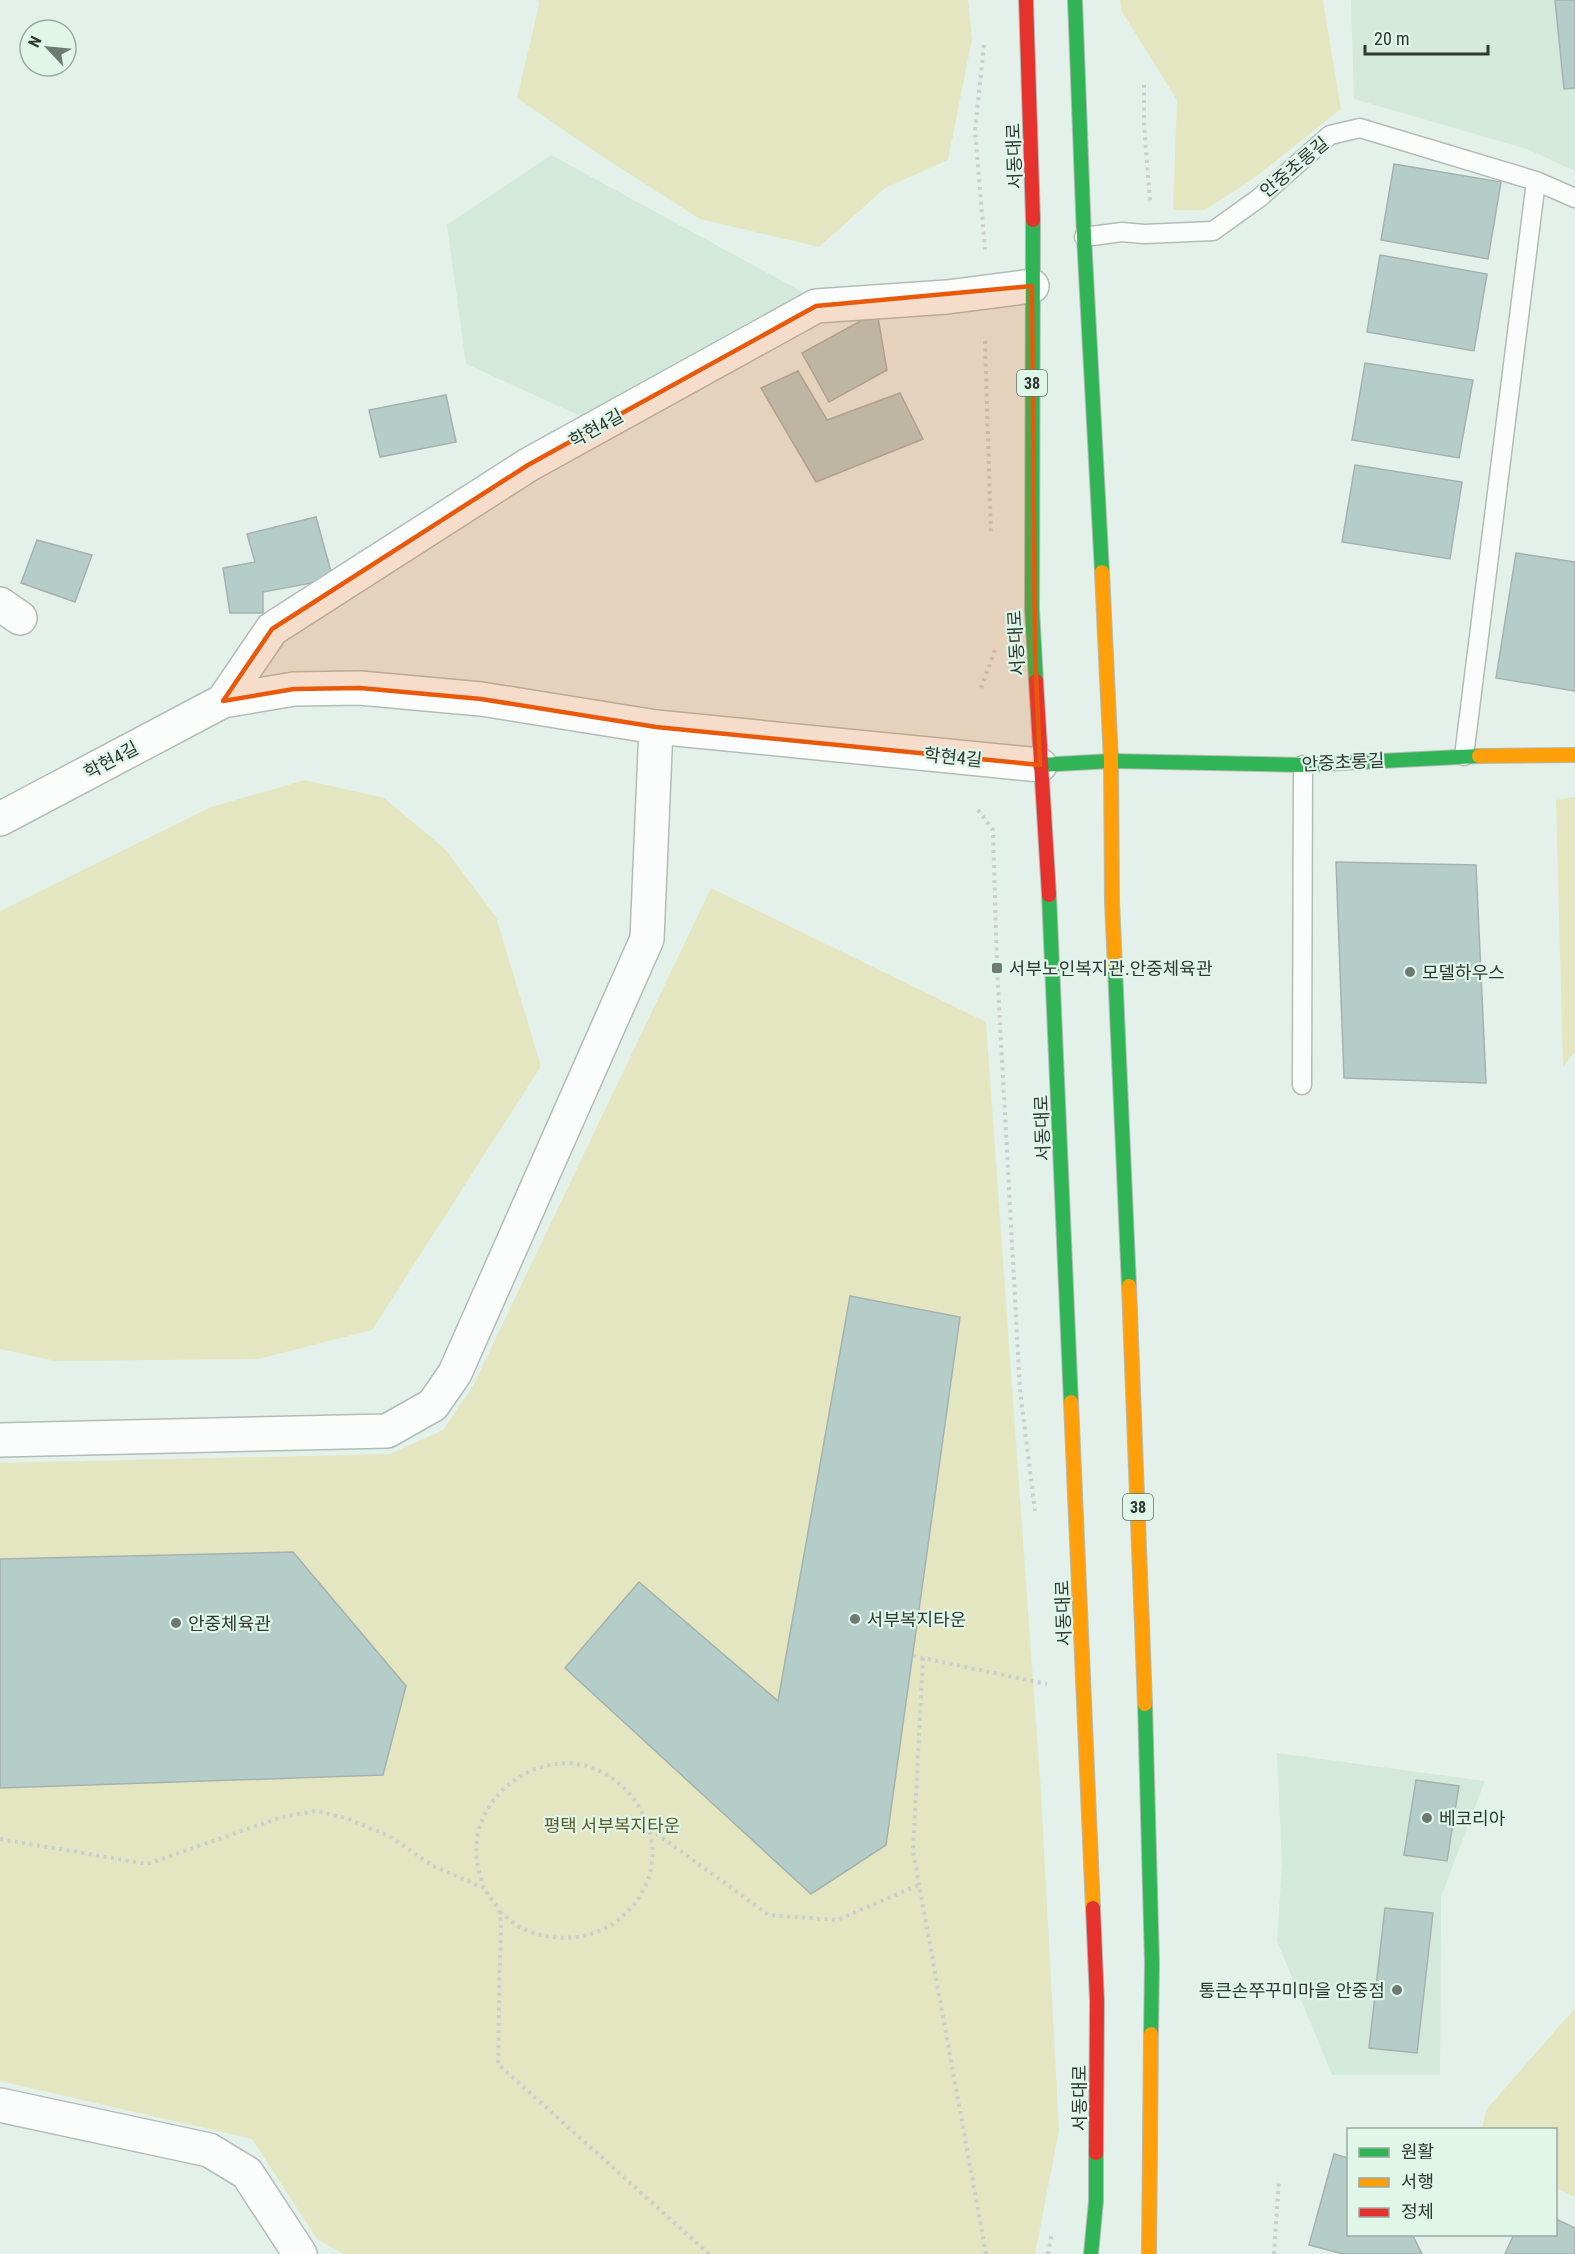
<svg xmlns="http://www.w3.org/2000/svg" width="1575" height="2254" viewBox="0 0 1575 2254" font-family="'Roboto Condensed','Noto Sans KR',sans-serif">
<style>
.built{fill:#d3e9dc}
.green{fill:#e3e6c1}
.building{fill:#b5cdc9;stroke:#a6b1ad;stroke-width:1.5}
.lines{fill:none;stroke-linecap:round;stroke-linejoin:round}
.lane-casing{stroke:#b2bcb6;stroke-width:21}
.street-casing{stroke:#b2bcb6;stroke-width:36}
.fast-casing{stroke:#b2bcb6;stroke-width:16}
.slow-casing{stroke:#b2bcb6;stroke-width:16}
.jam-casing{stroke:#b2bcb6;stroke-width:16}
.path{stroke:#cacfcd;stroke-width:4;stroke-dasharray:3 4.5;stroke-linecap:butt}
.lane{stroke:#fbfdfc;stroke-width:18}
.street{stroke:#fbfdfc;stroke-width:33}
.fast{stroke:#30b455;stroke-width:14}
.slow{stroke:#ff9f0a;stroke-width:14}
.jam{stroke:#e5322d;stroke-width:14}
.marked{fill:#e8590c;fill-opacity:0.2;stroke:#e8590c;stroke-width:4.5;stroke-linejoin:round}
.poi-dot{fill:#6e7973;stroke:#dff6e9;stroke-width:2}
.labels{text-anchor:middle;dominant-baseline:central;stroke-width:4.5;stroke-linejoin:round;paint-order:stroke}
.shield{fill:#dff6e9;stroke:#64716a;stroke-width:1.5}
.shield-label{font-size:16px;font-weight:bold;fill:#2f3833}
.street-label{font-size:18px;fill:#2f3833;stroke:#dff6e9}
.poi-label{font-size:18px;fill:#2f3833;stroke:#dff6e9;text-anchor:start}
.park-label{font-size:18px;fill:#5f5923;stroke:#dff6e9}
</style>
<rect width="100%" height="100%" fill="#e4f1ea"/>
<!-- built -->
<path class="built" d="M 1351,0 L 1575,0 L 1575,171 L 1527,149 L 1354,99 Z
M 551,155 L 806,294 L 589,420 L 466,364 L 447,225 Z
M 1277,1753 L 1485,1781 L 1441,1897 L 1440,2075 L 1332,2075 L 1277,1941 L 1282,1864 Z"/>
<!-- green -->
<path class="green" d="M 538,0 L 968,0 L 972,39 L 948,160 L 885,188 L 819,247 L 700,219 L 603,157 L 517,98 L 539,5 Z
M 1120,0 L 1323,0 L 1341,109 L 1253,179 L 1205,210 L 1173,210 L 1177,100 L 1121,10 Z
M 305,780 L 384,798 L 445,849 L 496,917 L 541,1066 L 372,1330 L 258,1359 L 56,1361 L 0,1349 L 0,911 L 211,807 Z
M 1575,797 L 1575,1051 L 1563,1067 L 1556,800 Z
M 711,888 L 986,1022 L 1041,1792 L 1059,2131 L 1035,2254 L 344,2254 L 318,2240 L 252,2139 L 0,2081 L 0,1463 L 390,1454 L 443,1430 L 473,1386 Z
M 1575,2008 L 1575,2197 L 1556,2188 L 1556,2130 L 1482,2129 L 1486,2110 Z"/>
<!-- building -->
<path class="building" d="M 1555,0 L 1575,0 L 1575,88 L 1564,89 Z
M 1394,164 L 1501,182 L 1488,259 L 1381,240 Z
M 1380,255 L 1487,274 L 1474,351 L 1367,332 Z
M 877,312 L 887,370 L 829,402 L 802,353 Z
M 1365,363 L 1473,380 L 1459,458 L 1352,440 Z
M 798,371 L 827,420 L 900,393 L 923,439 L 816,482 L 761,388 Z
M 446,395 L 456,442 L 380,457 L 369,410 Z
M 1355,465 L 1462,482 L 1450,559 L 1342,542 Z
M 316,517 L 333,579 L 263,592 L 263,613 L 230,613 L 223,568 L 255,562 L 247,534 Z
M 37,540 L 92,555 L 75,602 L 21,583 Z
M 1516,553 L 1575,562 L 1575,691 L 1496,678 Z
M 1336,862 L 1476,865 L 1486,1083 L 1344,1078 Z
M 850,1296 L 960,1317 L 886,1845 L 811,1894 L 565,1668 L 639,1582 L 778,1701 Z
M 293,1552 L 406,1686 L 383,1775 L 0,1788 L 0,1559 Z
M 1416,1780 L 1459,1786 L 1447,1861 L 1404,1855 Z
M 1385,1908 L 1433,1913 L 1417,2053 L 1369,2048 Z
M 1334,2154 L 1348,2158 L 1348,2234 L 1412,2234 L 1422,2254 L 1343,2254 L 1309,2245 Z
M 1556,2219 L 1575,2228 L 1575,2254 L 1505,2254 L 1514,2234 L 1556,2234 Z"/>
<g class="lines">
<defs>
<path id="lane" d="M 1084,237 L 1122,232 L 1144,234 L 1213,231 L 1259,198 L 1330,135 L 1360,128 L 1536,181 L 1575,198
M 1464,756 L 1536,181
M 1302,1085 L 1303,765"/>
<path id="street" d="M 0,604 L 20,618
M 223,701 L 272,629 L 528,465 L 816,306 L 947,297 L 1032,286
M 0,819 L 223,701 L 294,689 L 360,688 L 481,699 L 656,727 L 1040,765
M 0,1440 L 387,1431 L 433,1405 L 455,1373 L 647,939 L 656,727
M 0,2105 L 209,2150 L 247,2173 L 300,2254"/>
<path id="fast" d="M 1075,0 L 1084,237 L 1102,572
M 1033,220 L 1032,609 L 1036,681
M 1040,765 L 1111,761 L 1303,765 L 1479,756
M 1049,895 L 1071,1402
M 1115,968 L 1129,1286
M 1145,1704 L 1152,1963 L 1151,2034
M 1091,2254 L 1096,2201 L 1096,2153"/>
<path id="slow" d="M 1102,572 L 1111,761 L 1112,901 L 1115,968
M 1479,756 L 1575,755
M 1129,1286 L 1145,1704
M 1071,1402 L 1093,1908
M 1149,2254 L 1151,2034"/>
<path id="jam" d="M 1026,0 L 1033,220
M 1036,681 L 1049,895
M 1093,1908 L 1097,2001 L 1096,2153"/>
</defs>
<!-- lane casing -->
<use href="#lane" class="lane-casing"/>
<!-- street casing -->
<use href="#street" class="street-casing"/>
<!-- fast casing -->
<use href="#fast" class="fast-casing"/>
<!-- slow casing -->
<use href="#slow" class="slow-casing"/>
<!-- jam casing -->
<use href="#jam" class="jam-casing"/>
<!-- path -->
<path class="path" d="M 984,45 L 975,130 L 985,250
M 1144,85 L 1144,124 L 1150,201
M 985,341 L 991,535
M 981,688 L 995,650
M 978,810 L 993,830 L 997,968 L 1020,1390 L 1035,1511
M 913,1656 L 1047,1684
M 923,1658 L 913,1851 L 986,2254
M 650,1829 L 769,1915 L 837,1920 L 919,1885
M 0,1839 L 147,1864 L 282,1817 L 316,1811 L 346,1818 L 389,1836 L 433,1866 L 484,1888
M 500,1912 C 508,1918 517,1927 526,1930 C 572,1949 622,1933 645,1887 C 667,1841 638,1785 593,1768 C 535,1747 468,1800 477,1861 C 478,1869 481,1880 484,1888 C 488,1897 499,1905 500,1915 C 502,1929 500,1945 500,1960 C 499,1995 499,2030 498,2064 L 709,2254
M 1048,2254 L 1052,2233
M 1274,2254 L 1279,2179"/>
<!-- lane -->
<use href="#lane" class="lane"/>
<!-- street -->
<use href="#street" class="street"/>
<!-- fast -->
<use href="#fast" class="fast"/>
<!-- slow -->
<use href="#slow" class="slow"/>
<!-- jam -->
<use href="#jam" class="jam"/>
</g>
<!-- marked area -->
<path class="marked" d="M 1032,286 L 1035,649 L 1040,765 L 656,727 L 481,699 L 360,688 L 294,689 L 223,701 L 272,629 L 528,465 L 816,306 Z"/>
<!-- markers -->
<g class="poi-dot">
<rect x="991" y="962" width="12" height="12" rx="3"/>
<circle cx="1410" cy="972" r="6"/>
<circle cx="855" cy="1619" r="6"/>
<circle cx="176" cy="1623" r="6"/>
<circle cx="1427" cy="1818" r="6"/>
<circle cx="1397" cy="1990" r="6"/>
</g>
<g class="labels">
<!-- shield labels -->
<g class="shield">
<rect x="1017" y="370" width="30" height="26" rx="4.5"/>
<rect x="1123" y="1494" width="30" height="26" rx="4.5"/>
</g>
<g class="shield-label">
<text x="1032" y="383">38</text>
<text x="1138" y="1507">38</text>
</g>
<!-- street labels -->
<g class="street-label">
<text transform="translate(1014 156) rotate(-92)">서동대로</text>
<text transform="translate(1294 167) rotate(-40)">안중초롱길</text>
<text transform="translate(596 428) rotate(-29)">학현4길</text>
<text transform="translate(1016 643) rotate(-93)">서동대로</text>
<text transform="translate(953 757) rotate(6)">학현4길</text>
<text transform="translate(111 760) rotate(-28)">학현4길</text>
<text transform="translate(1343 762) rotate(-3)">안중초롱길</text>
<text transform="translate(1042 1128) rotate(-92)">서동대로</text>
<text transform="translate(1063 1613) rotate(-92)">서동대로</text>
<text transform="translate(1079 2098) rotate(-90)">서동대로</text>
</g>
<!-- poi labels -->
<g class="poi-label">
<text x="1009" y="968">서부노인복지관.안중체육관</text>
<text x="1422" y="972">모델하우스</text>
<text x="867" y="1619">서부복지타운</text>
<text x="188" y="1623">안중체육관</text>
<text x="1439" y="1818">베코리아</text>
<text x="1385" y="1990" text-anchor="end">통큰손쭈꾸미마을 안중점</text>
</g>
<!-- park labels -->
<g class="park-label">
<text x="612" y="1825">평택 서부복지타운</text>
</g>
</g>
<!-- legend -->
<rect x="1347" y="2128" width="210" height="108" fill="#dff6e9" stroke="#99aaa0" stroke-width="1.5"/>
<rect x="1359" y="2148" width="30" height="9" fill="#30b455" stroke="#99aaa0" stroke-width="1.5"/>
<text x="1401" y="2158" font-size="18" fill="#2f3833">원활</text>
<rect x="1359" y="2178" width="30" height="9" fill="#ff9f0a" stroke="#99aaa0" stroke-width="1.5"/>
<text x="1401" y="2188" font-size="18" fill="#2f3833">서행</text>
<rect x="1359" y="2208" width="30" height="9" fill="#e5322d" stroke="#99aaa0" stroke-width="1.5"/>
<text x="1401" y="2218" font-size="18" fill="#2f3833">정체</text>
<!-- north arrow -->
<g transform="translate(48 48) rotate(296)"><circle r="28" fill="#dff6e9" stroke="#99aaa0" stroke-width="1.5"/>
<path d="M0-4.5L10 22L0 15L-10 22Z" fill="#6e7973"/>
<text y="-9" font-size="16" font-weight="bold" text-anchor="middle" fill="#2f3833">N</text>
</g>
<!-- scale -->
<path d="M1365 45v9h123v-9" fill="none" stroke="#2f3833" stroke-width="3"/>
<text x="1374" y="45" font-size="18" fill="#2f3833" stroke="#dff6e9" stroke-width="4.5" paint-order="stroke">20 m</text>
</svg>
